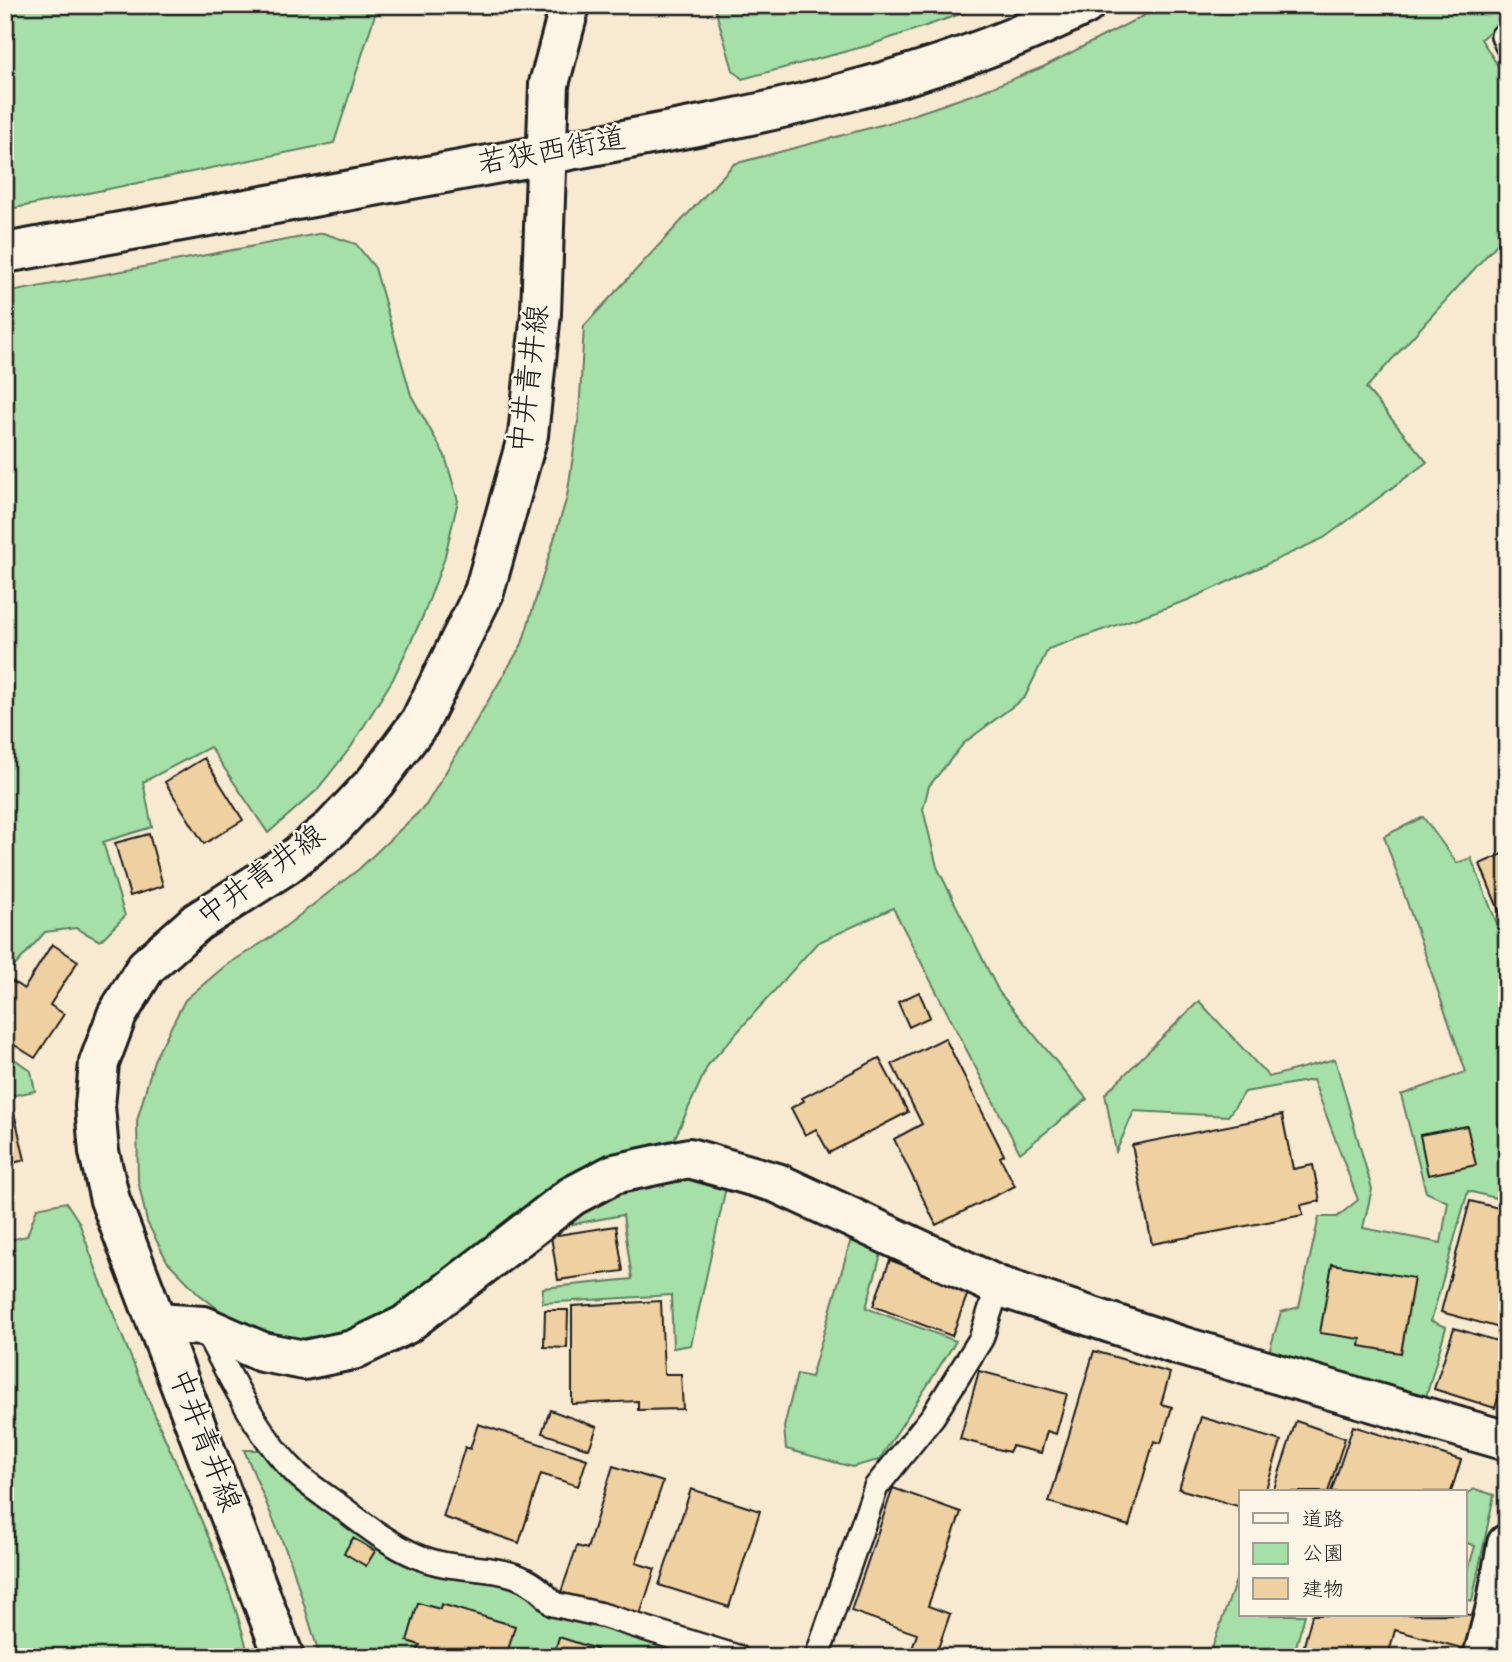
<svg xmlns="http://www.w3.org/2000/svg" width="1512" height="1662" viewBox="0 0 1512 1662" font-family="'Indie Flower','Klee One',sans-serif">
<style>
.green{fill:#a4e0a7;stroke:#607e62;stroke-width:2}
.building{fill:#eed0a1;stroke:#1c1c1c;stroke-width:2}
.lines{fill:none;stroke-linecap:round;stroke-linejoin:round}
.lane-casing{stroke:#1c1c1c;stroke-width:28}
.street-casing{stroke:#1c1c1c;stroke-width:44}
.secondary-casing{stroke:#1c1c1c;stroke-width:44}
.lane{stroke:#fcf5e5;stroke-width:23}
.street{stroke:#fcf5e5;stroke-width:38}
.secondary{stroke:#fcf5e5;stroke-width:38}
.labels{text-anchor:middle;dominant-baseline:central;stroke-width:5;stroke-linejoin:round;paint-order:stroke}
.street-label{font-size:30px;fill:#1c1c1c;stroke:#fcf5e5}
</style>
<rect width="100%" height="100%" fill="#f8ead1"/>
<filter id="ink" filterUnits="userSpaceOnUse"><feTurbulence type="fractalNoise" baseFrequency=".0143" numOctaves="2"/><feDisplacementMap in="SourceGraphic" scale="14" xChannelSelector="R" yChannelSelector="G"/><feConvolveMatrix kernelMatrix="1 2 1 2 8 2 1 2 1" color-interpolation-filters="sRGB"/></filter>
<g filter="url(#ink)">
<!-- green -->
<path class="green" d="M 5,5 L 378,5 L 334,143 L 5,210 Z
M 714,5 L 987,5 L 870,45 L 742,79 L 733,70 Z
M 1164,5 L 1507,5 L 1507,16 L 1481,39 L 1507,80 L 1507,233 L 1366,388 L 1427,462 L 1324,538 L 1188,600 L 1048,649 L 1025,697 L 964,743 L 929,786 L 923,809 L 937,867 L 999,992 L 1087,1099 L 1020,1153 L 893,908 L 817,943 L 708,1065 L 674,1140 L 605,1160 L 398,1315 L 307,1345 L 269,1338 L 232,1320 L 199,1294 L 167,1261 L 147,1222 L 138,1180 L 137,1121 L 154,1060 L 185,1000 L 225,966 L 273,936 L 359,869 L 426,805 L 522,644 L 567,497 L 579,415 L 584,326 L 734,164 L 892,122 L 980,92 L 1043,67 Z
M 323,233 L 356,244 L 375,268 L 411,395 L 445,456 L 458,501 L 444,560 L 423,616 L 393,679 L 351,747 L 316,791 L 268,833 L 210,747 L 143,782 L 152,827 L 103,842 L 125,916 L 100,941 L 76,928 L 45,932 L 5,977 L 5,293 Z
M 1423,817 L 1457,863 L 1471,858 L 1507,949 L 1507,1201 L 1468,1191 L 1431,1321 L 1446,1327 L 1426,1397 L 1269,1352 L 1281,1312 L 1299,1307 L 1319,1217 L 1337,1217 L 1358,1200 L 1313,1080 L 1245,1092 L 1228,1116 L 1134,1111 L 1116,1152 L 1105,1094 L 1199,1001 L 1269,1077 L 1335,1059 L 1372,1189 L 1363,1228 L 1441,1243 L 1448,1202 L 1426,1192 L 1401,1095 L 1466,1072 L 1384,836 Z
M 5,1052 L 31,1071 L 35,1091 L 5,1097 Z
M 698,1172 L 727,1183 L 691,1345 L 673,1348 L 671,1295 L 542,1303 L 543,1288 L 632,1279 L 623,1215 L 562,1226 L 614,1187 Z
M 66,1202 L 79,1222 C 104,1293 133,1364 163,1434 C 195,1506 231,1580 249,1657 L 5,1657 L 5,1294 L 9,1293 L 5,1241 L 27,1236 L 37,1208 Z
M 851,1239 L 881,1254 L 866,1308 L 956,1341 L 879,1460 L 852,1467 L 786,1449 L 784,1427 L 797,1374 L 811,1377 Z
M 244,1450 L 263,1450 L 369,1540 L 414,1568 L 463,1580 L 509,1584 L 602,1625 L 679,1647 L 676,1657 L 320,1657 L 291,1562 Z
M 1475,1489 L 1494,1495 L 1472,1601 L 1465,1599 L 1465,1580 L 1475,1546 L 1465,1542 L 1465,1494 Z
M 1241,1566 L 1241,1615 L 1305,1615 L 1293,1657 L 1209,1657 Z"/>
<!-- building -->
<path class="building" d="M 204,758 L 243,820 L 204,844 L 165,782 Z
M 149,834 L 163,886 L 130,896 L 115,843 Z
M 1507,852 L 1507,922 L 1504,923 L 1480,864 Z
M 52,944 L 78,961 L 50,1005 L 64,1014 L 35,1058 L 5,1039 L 5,991 L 12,981 L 24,989 Z
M 919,992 L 930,1017 L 909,1027 L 898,1002 Z
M 945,1038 L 1004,1155 L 1000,1157 L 1015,1186 L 936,1225 L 894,1139 L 922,1124 L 892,1064 Z
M 879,1058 L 908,1112 L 829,1153 L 816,1129 L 805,1135 L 791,1108 L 804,1101 L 802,1098 Z
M 12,1104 L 25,1160 L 5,1165 L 5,1106 Z
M 1282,1115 L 1293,1169 L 1313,1165 L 1320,1201 L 1301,1205 L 1303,1215 L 1152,1244 L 1132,1145 Z
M 1467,1126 L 1476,1165 L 1428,1175 L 1420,1135 Z
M 1470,1201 L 1507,1210 L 1507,1330 L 1441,1312 Z
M 616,1226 L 623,1271 L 558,1280 L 551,1236 Z
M 890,1260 L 969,1290 L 952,1336 L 873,1306 Z
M 1332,1264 L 1414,1278 L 1401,1353 L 1360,1346 L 1361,1339 L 1320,1333 Z
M 661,1301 L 664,1374 L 681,1374 L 683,1409 L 638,1410 L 638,1401 L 572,1404 L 572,1306 Z
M 545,1310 L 568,1310 L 567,1348 L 544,1347 Z
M 1454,1328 L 1507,1344 L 1507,1384 L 1503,1383 L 1495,1408 L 1434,1389 Z
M 1094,1351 L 1170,1373 L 1161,1404 L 1172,1407 L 1161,1443 L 1154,1441 L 1129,1526 L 1049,1502 Z
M 979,1371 L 1067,1394 L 1056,1434 L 1047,1431 L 1041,1453 L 1012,1446 L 1009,1452 L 960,1439 Z
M 550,1410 L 597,1427 L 589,1449 L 542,1433 Z
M 1201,1417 L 1281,1441 L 1265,1492 L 1241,1492 L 1241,1507 L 1179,1489 Z
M 1296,1421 L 1345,1438 L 1328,1492 L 1273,1492 Z
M 478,1424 L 587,1459 L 578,1486 L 541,1474 L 519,1543 L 443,1517 L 465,1447 L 470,1449 Z
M 1353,1426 L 1461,1460 L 1451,1492 L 1331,1492 Z
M 613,1466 L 663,1482 L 636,1563 L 655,1569 L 639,1618 L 561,1592 L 577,1546 L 587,1549 Z
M 893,1488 L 961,1512 L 928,1606 L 950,1614 L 935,1657 L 912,1649 L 917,1634 L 851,1611 Z
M 691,1489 L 760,1511 L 729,1607 L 659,1585 Z
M 353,1538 L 375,1551 L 366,1566 L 344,1553 Z
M 418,1603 L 440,1609 L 441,1604 L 515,1626 L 506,1657 L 416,1657 L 420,1645 L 407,1641 Z
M 1465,1614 L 1474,1616 L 1465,1649 L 1395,1630 L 1388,1657 L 1301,1657 L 1312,1615 Z
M 559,1637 L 596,1649 L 594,1657 L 553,1657 Z"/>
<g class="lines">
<defs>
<path id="lane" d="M 1507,33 L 1503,36 L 1507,45
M 203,1326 C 231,1376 256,1435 298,1475 C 312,1488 330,1499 345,1510 C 367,1527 391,1545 417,1556 C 466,1578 516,1555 553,1604 L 602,1615 L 737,1657
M 817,1657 L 876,1487 L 933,1416 L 981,1339 L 998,1286"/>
<path id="street" d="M 157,1323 L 203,1326 L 262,1352 L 304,1360 L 353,1350 L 405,1325 L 572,1196 L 614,1174 L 689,1158 L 777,1183 L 998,1286 L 1181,1346 L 1507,1441
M 1483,1657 L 1496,1607 L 1507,1544"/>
<path id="secondary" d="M 5,253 C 183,221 360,188 538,156 C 724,121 914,91 1085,5
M 284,1657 L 110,1200 L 99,1152 L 95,1106 L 99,1063 L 117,1015 L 146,967 L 197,922 L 286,865 L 332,828 L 376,781 L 420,722 L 484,592 L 528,435 L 541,313 L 549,84 L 570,5"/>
</defs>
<!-- lane casing -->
<use href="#lane" class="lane-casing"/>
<!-- street casing -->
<use href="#street" class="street-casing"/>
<!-- secondary casing -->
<use href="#secondary" class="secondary-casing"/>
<!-- lane -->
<use href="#lane" class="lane"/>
<!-- street -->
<use href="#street" class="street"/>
<!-- secondary -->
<use href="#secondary" class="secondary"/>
</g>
</g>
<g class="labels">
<!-- street labels -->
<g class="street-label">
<text transform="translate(552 153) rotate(-10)">若狭西街道</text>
<text transform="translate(531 379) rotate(-83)">中井青井線</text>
<text transform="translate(262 877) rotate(-36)">中井青井線</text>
<text transform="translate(203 1441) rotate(69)">中井青井線</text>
</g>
</g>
<!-- margin -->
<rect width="1512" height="1662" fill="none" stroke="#fcf5e5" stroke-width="28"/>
<rect x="14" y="14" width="1484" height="1634" fill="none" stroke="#1c1c1c" stroke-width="2.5" filter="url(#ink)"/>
<!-- legend -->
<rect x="1239" y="1490" width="228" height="126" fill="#fcf5e5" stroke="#a29e95" stroke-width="2"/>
<rect x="1253" y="1513" width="35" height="10" fill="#fcf5e5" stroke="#a29e95" stroke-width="2"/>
<text x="1302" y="1526" font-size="21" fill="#1c1c1c">道路</text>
<rect x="1253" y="1543" width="35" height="21" fill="#a4e0a7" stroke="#a29e95" stroke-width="2"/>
<text x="1302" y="1560" font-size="21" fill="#1c1c1c">公園</text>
<rect x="1253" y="1578" width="35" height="21" fill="#eed0a1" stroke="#a29e95" stroke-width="2"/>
<text x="1302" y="1596" font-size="21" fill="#1c1c1c">建物</text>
</svg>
